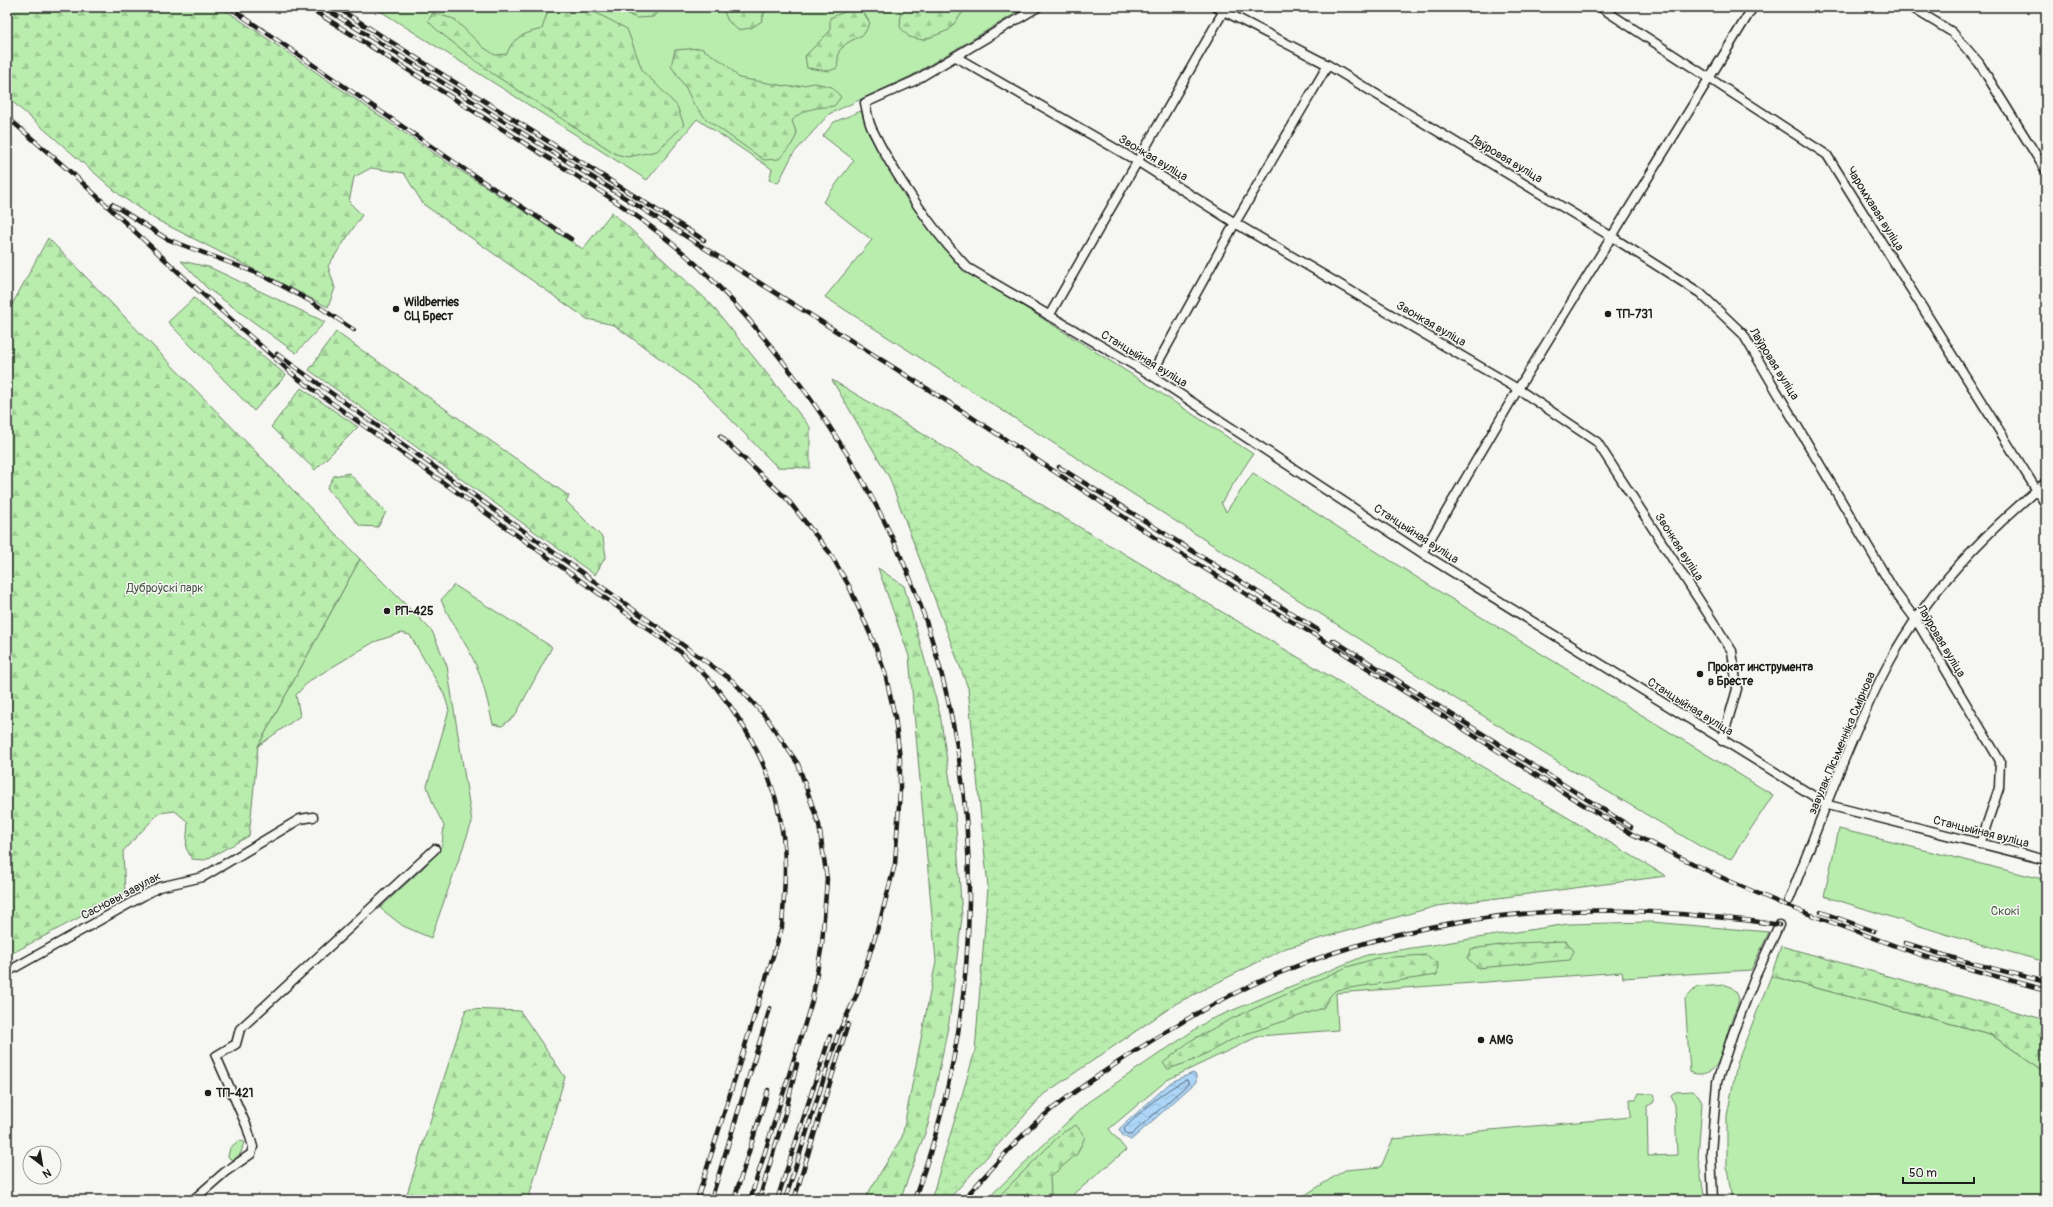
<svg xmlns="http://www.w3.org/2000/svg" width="2053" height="1207" viewBox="0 0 2053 1207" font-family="Pangolin,sans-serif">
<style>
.green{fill:#b9edae;stroke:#6a8465}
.forest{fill:url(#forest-firs);stroke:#6a8465}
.wetland{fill:url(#wetland-marsh);stroke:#6a8465}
.water{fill:url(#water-waves);stroke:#728b9f}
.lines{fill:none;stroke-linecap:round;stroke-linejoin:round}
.shore{stroke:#566674;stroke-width:1}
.minor-casing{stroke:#1c1c1c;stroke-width:11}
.minor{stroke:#f6f6f2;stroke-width:8}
.rail-casing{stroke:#1c1c1c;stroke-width:4.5}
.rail{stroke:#f6f6f2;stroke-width:3;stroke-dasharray:9;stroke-linecap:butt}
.poi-dot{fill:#1c1c1c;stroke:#f6f6f2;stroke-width:1.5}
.labels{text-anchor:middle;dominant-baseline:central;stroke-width:3;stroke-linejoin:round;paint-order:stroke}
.street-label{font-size:12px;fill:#1c1c1c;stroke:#f6f6f2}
.poi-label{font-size:12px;font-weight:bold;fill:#1c1c1c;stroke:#f6f6f2;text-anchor:start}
.park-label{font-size:12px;fill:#4b5b48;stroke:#f6f6f2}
</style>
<defs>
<pattern id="forest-firs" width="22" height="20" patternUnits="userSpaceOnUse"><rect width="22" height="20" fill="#b9edae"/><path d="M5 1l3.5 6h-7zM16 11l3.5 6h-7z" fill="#9ecb95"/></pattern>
<pattern id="wetland-marsh" width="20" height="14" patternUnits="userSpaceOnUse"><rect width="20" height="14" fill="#b9edae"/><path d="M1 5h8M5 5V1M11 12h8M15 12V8" fill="none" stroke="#9ecb95"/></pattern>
<pattern id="water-waves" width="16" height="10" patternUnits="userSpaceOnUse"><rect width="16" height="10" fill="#acd5f7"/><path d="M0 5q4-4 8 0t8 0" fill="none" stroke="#93b6d3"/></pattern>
</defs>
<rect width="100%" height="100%" fill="#f6f6f2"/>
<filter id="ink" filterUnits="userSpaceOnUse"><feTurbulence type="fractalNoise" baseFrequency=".025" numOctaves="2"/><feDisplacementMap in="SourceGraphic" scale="8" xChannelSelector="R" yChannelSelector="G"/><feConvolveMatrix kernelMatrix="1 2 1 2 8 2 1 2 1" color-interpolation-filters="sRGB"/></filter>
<g filter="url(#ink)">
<!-- green -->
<path class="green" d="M 374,7 L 1026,7 L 911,76 L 829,114 L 793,154 L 778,183 L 769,180 L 772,169 L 697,119 L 647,180 Z
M 861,111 L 869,135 L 959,266 L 1150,386 L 1253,454 L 1221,503 L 1226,512 L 1253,473 L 1432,587 L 1773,795 L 1731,859 L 1703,848 L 1561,764 L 1377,650 L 825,297 L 872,240 L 823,202 L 854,160 L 823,136 L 834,122 Z
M 360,559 L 432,631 L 447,666 L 472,822 L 431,938 L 403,926 L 380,908 L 424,867 L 442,845 L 444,826 L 433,804 L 427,786 L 449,710 L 444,694 L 410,635 L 401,633 L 374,642 L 309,681 L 296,695 L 300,716 L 258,746 Z
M 454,585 L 552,647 L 515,716 L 502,726 L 493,724 C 488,705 484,683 476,665 C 466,642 451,623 441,600 Z
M 1839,829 L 2046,880 L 2046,962 L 1955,937 L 1824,896 Z
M 1652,922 L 1769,932 L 1751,970 L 1623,978 L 1622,972 L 1336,993 L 1338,1030 L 1259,1036 L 1167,1080 L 1109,1129 L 1126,1150 L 1067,1200 L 986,1200 L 1088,1102 L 1209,1020 L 1367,955 L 1568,924 Z
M 1771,976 L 1990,1034 L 2046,1072 L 2046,1200 L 1732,1200 L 1727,1167 L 1727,1116 L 1737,1063 Z
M 1725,985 C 1731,986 1736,990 1738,996 C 1740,1002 1736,1009 1734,1014 C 1728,1026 1723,1059 1715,1067 C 1709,1074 1698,1076 1690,1072 L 1685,999 L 1697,987 Z
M 1693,1091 L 1699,1096 L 1702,1103 L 1698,1158 L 1705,1200 L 1297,1200 L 1345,1170 L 1381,1167 L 1393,1139 L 1631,1117 L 1630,1099 L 1636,1099 L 1639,1093 L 1654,1094 L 1655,1098 L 1653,1103 L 1647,1106 L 1648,1156 L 1677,1155 L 1675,1105 L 1671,1096 L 1675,1092 Z
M 238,1141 L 244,1142 L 241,1153 L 234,1160 L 230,1159 L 228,1156 L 230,1148 Z"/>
<!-- forest -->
<path class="forest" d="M 7,7 L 221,7 L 450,164 L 583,249 L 612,212 L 710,303 L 810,427 L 810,468 L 777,467 L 700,388 L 614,325 L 587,319 L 423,204 L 404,173 L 371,168 L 354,177 L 349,202 L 362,215 L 328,266 L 335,288 L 328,307 L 155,219 L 121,196 L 7,97 Z
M 549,7 L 585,7 L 627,29 L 643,72 L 654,82 L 677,106 L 684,125 L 657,151 L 628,157 L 616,154 L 493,74 L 437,30 L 428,21 L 433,13 L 454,19 L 483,47 L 495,55 L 507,54 C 512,37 526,33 542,29 Z
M 623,7 L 663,7 L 653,17 L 636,18 L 623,12 Z
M 725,7 L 771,7 L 765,11 L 762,21 L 751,28 L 738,30 L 728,21 L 723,10 Z
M 856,7 L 860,7 L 870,23 L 864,34 L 847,43 L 839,51 L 837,68 L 829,71 L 807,68 L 805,56 L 830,31 L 830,18 Z
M 908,7 L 962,7 L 963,12 L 949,30 L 923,40 L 909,37 L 900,27 L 901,13 Z
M 701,48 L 726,64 L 739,78 L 791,87 L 815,83 L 832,87 L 841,97 L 834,106 C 818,108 802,108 792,121 L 797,134 L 792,144 L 779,159 L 764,160 L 706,119 L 693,103 L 686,88 L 671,66 L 675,50 Z
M 48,238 L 360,559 L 258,746 L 249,836 L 205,860 L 192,859 L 186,848 L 188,822 L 175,811 L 159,813 L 123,851 L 125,893 L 7,956 L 7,314 Z
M 181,261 L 209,267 L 325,322 L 296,353 L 207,288 Z
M 194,298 L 286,375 L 254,411 L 168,322 Z
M 336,332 L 569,496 L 566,501 L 603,538 L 606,556 L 595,575 L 309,370 Z
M 301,388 L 358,427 L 315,470 L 271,427 Z
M 349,473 L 386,512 L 378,527 L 360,526 L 327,488 L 334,476 Z
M 878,568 L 904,586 L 940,714 L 955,814 L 962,917 L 949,1022 L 928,1125 L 900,1200 L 864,1200 L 902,1137 L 936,961 L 909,656 Z
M 1566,941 L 1574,951 L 1570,960 L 1478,968 L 1467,958 L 1471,949 L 1515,943 Z
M 1781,946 L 2046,1020 L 2046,1072 L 1990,1034 L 1771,976 Z
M 1426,955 L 1438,963 L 1437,975 L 1336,990 L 1330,996 L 1323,1008 L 1237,1037 L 1192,1061 L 1168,1069 L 1163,1063 L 1190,1041 L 1231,1019 L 1347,967 L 1377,958 Z
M 466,1009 L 520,1011 L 565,1077 L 528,1200 L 405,1200 Z
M 1076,1125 L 1085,1137 L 1077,1154 L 1050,1177 L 1051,1195 L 1047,1200 L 995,1200 L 1062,1133 Z"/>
<!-- wetland -->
<path class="wetland" d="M 832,380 L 1666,876 L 1437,906 L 1286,948 L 1177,1003 L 1044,1094 L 948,1200 L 931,1200 L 975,1051 L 988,887 L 968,688 L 889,477 Z"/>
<!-- water -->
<path class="water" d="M 1193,1073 L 1196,1075 L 1196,1082 L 1131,1140 L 1123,1136 L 1119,1129 L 1171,1082 Z"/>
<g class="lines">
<!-- shore -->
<path class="shore" d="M 1186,1080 L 1188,1081 L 1188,1084 L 1131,1135 L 1126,1133 L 1124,1129 C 1140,1112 1165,1089 1186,1080 Z"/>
<defs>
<path id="minor" d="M 1038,7 L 914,81 L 865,103 C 867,111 868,121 872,129 C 893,173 934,233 968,268 L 1151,375 L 1422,553 L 1828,805 L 2046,860
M 1216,7 L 1328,65 L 1612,237 L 1700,293 L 1743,334 L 1895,592 L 1916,620 L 2000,761 L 1999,788 L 1980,844
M 1600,7 L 1827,155 L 2046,505
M 1911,7 L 1952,32 L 1979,63 L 2046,171
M 956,57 L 1137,161 L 1235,223 L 1518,389 L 1597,442 L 1732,651 L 1737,689 L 1722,741
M 1049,316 L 1223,12
M 1151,375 L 1235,223 L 1328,65
M 1422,553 L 1518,389 L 1753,7
M 1789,900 C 1821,821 1849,737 1890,661 C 1928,591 1985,533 2046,482
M 7,972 L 159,887 L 203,877 L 300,819 L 313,817
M 193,1200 L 225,1172 L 251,1154 L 253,1147 L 247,1127 L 216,1056 L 236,1044 L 240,1029 L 435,849
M 1713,1200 L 1711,1152 L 1717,1082 L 1733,1033 L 1756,975 L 1779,925"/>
</defs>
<!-- minor casing -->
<use href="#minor" class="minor-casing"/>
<!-- minor -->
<use href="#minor" class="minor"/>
<defs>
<path id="rail" d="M 229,7 L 470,173 L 571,239
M 308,7 C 382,53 455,100 529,146 C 588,183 648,219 699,267 C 739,305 773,347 805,391 C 852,456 891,526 919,601 C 988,793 985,1009 914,1200
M 323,7 L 953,405 L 1162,542 L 1262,604 L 1320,638 L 1569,796 L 1632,834 L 1727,880 L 1787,906 L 1923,956 L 2046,990
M 336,7 L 704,240
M 7,117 L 73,174 L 188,281 L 297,378 L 682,653 C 694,665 708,676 718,690 C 751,731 777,783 783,836 C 787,866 784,897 782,927 L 697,1200
M 112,204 L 167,239 L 262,275 L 312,302 L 354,330
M 277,354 L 733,681 L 766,717 L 798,764 L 819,825 L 827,879 L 822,944 L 812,1001 L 750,1200
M 720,436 L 787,499 L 830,553 L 849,586 L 875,645 L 885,673 L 895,717 L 900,759 L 900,790 L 895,864 L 880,921 L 857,994 L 838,1034 L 785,1200
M 1059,467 L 1318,630
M 1333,640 L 1631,827
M 1821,912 L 1874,931
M 1905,943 L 1960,960 L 2046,982
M 711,1200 L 770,1008
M 734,1200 L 768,1090
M 759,1200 L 786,1110 L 797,1064
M 777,1200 L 830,1036
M 794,1200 L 848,1024
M 963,1200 C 986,1175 1009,1148 1034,1124 C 1066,1096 1102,1073 1137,1050 C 1180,1022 1225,996 1272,976 C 1402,921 1540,902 1680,914 C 1713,917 1746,919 1779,925"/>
</defs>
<!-- rail casing -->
<use href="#rail" class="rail-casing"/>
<!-- rail -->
<use href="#rail" class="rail"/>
</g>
</g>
<!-- markers -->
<g class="poi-dot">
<circle cx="396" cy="309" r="4"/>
<circle cx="1608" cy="314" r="4"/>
<circle cx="387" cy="611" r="4"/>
<circle cx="1700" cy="674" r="4"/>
<circle cx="1481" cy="1040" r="4"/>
<circle cx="208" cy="1093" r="4"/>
</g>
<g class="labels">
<!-- street labels -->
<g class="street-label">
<text transform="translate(1153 158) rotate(31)">Звонкая вуліца</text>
<text transform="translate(1506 159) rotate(31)">Лаўровая вуліца</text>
<text transform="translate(1875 209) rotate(58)">Чаромхавая вуліца</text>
<text transform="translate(1431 324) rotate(30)">Звонкая вуліца</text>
<text transform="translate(1144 359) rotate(31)">Станцыйная вуліца</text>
<text transform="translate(1774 364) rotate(58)">Лаўровая вуліца</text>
<text transform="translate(1416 534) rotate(33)">Станцыйная вуліца</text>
<text transform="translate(1679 547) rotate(57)">Звонкая вуліца</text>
<text transform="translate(1941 641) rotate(59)">Лаўровая вуліца</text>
<text transform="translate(1690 707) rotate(32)">Станцыйная вуліца</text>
<text transform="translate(1842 743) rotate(-67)">завулак Пісьменніка Смірнова</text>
<text transform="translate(1981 832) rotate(14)">Станцыйная вуліца</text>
<text transform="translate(121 896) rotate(-28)">Сасновы завулак</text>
</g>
<!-- poi labels -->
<g class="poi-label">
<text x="404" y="302">Wildberries<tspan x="404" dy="14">СЦ Брест</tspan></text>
<text x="1616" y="314">ТП-731</text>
<text x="395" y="611">РП-425</text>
<text x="1708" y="667">Прокат инструмента<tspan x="1708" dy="14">в Бресте</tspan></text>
<text x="1489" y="1040">AMG</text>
<text x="216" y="1093">ТП-421</text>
</g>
<!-- park labels -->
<g class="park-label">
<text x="165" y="588">Дуброўскі парк</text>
<text x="2005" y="911">Скокі</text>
</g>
</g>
<!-- margin -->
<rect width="2053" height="1207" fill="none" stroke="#f6f6f2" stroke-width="24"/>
<rect x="12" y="12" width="2029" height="1183" fill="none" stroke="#1c1c1c" stroke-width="1.5" filter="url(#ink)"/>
<!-- north arrow -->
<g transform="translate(42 1165) rotate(149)"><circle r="19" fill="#f6f6f2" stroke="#9f9f9c"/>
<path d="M0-3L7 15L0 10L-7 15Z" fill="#1c1c1c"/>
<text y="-6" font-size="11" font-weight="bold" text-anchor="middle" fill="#1c1c1c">N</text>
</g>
<!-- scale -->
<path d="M1903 1177v6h71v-6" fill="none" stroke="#1c1c1c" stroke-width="2"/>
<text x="1909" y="1177" font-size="12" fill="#1c1c1c" stroke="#f6f6f2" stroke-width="3" paint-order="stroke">50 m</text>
</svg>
